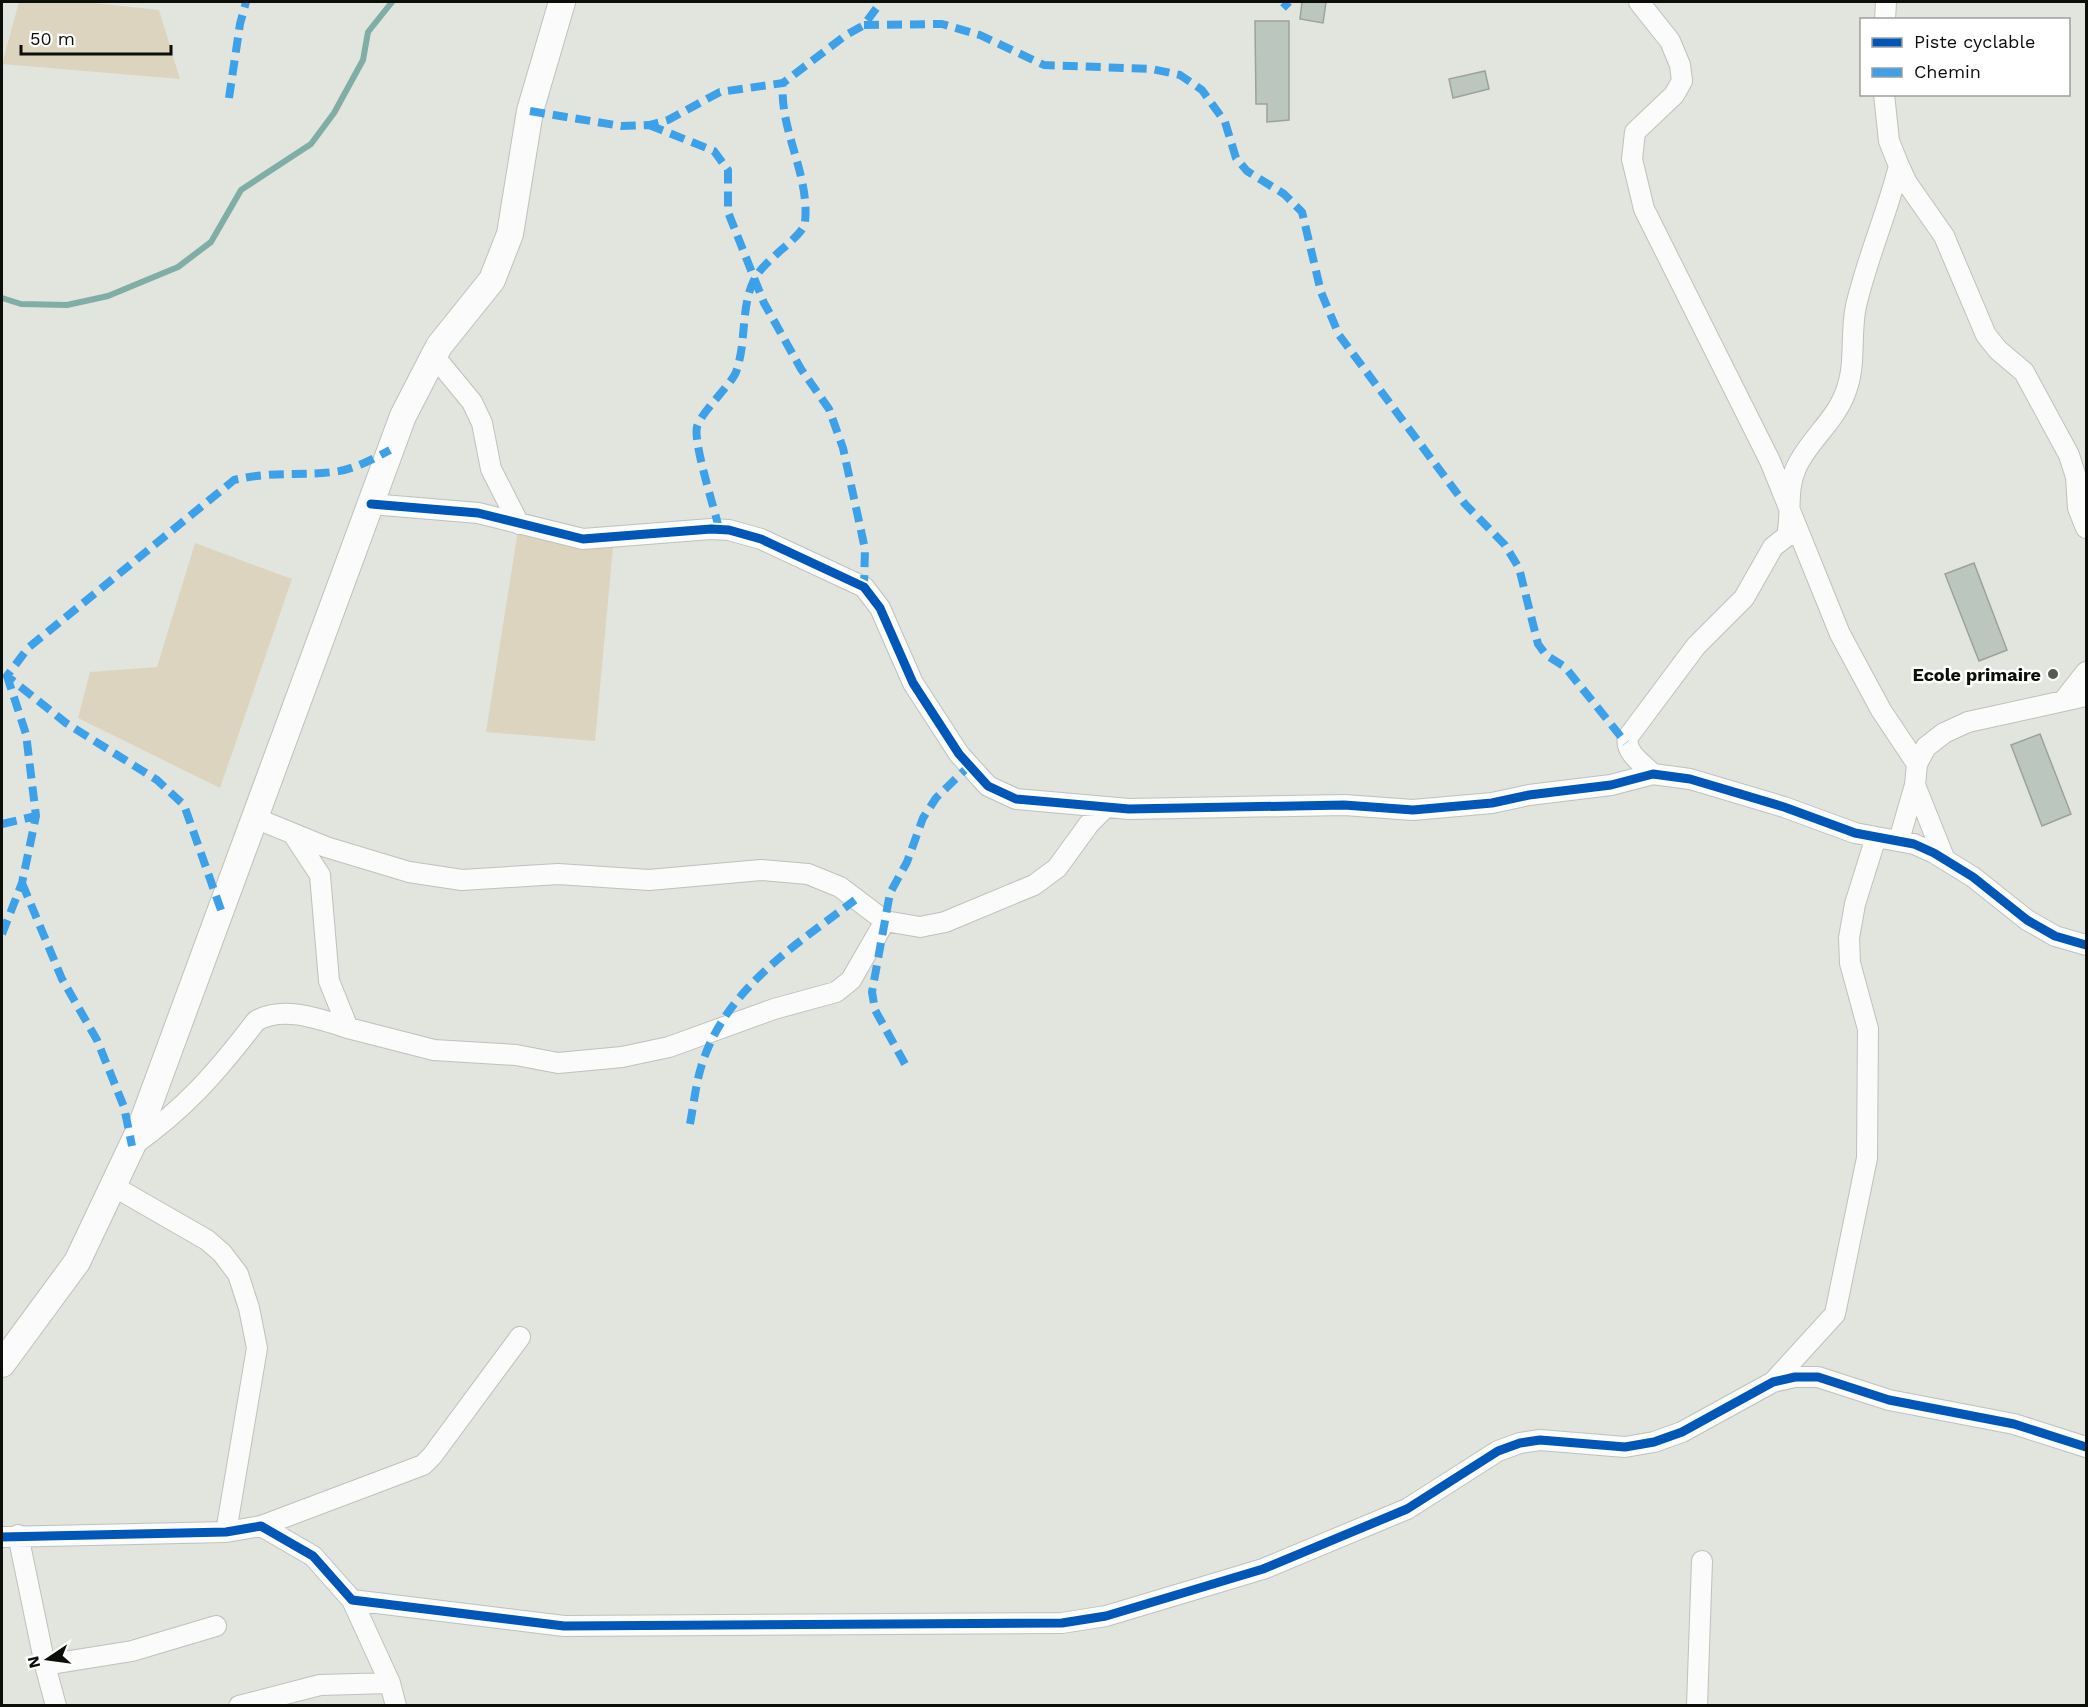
<svg xmlns="http://www.w3.org/2000/svg" width="2088" height="1707" viewBox="0 0 2088 1707" font-family="'Work Sans',sans-serif">
<style>
.green{fill:#ddd4bf}
.lines{fill:none;stroke-linecap:round;stroke-linejoin:round}
.stream{stroke:#80ada5;stroke-width:6}
.building{fill:#bbc7be;stroke:#9da19d;stroke-width:1.5}
.minor-casing{stroke:#bec1bc;stroke-width:22}
.tertiary-casing{stroke:#bec1bc;stroke-width:28}
.minor{stroke:#fafbfa;stroke-width:20}
.tertiary{stroke:#fafbfa;stroke-width:26}
.quiet{stroke:#3ca1e9;stroke-width:8;stroke-dasharray:15 8;stroke-linecap:butt}
.cycleway-casing{stroke:#fff;stroke-width:13}
.cycleway{stroke:#0057b8;stroke-width:9}
.poi-dot{fill:#575954;stroke:#fff;stroke-width:2}
.labels{text-anchor:middle;dominant-baseline:central;stroke-width:5;stroke-linejoin:round;paint-order:stroke}
.poi-label{font-size:18px;font-weight:bold;fill:#0c0e0a;stroke:#fff;text-anchor:end}
</style>
<rect width="100%" height="100%" fill="#e1e5de"/>
<!-- green -->
<path class="green" d="M 19,2 L 85,2 L 159,10 L 180,79 L 2,64 Z
M 519,524 L 614,537 L 595,741 L 486,732 Z
M 195,543 L 292,579 L 220,788 L 78,718 L 90,672 L 157,667 Z"/>
<g class="lines">
<!-- stream -->
<path class="stream" d="M 2,298 L 21,304 L 67,305 L 108,296 L 178,267 L 211,242 L 241,190 L 311,144 L 334,113 L 363,60 L 368,32 L 392,2"/>
</g>
<!-- building -->
<path class="building" d="M 1302,2 L 1326,2 L 1323,23 L 1300,19 Z
M 1255,21 L 1289,21 L 1289,120 L 1267,122 L 1267,104 L 1256,104 Z
M 1485,71 L 1489,89 L 1453,98 L 1449,79 Z
M 1974,563 L 2007,650 L 1979,661 L 1945,574 Z
M 2040,734 L 2071,814 L 2042,826 L 2011,745 Z"/>
<g class="lines">
<defs>
<path id="minor" d="M 1639,2 L 1670,41 L 1680,65 L 1682,81 L 1674,95 L 1635,132 L 1632,159 L 1644,209 L 1770,461 L 1840,634 L 1881,710 L 1917,764
M 1885,20 L 1886,2
M 1884,94 L 1889,141 L 1899,166 L 1907,183 L 1944,236 L 1986,335 L 1998,350 L 2024,372 L 2069,455 L 2076,477 L 2078,508 L 2086,528
M 434,356 L 472,402 L 482,423 L 491,469 L 519,524
M 371,504 L 478,513 L 583,539 L 711,529 L 729,530 L 761,539 L 864,587 L 880,608 L 913,683 L 959,754 L 988,786 L 1016,799 L 1129,809 L 1344,805 L 1413,810 L 1492,803 L 1529,795 L 1611,785 L 1653,774 L 1690,779 L 1784,807 L 1855,833 L 1914,844 L 1934,853 L 1973,877 L 2027,920 L 2055,936 L 2086,945
M 2064,700 L 2086,672
M 1653,774 C 1643,764 1624,752 1628,737 L 1696,646 L 1744,598 L 1773,547 L 1787,536 C 1792,514 1786,490 1796,468 C 1809,439 1838,419 1847,388 C 1856,362 1850,333 1856,306 C 1867,258 1887,214 1899,166
M 1915,785 L 1945,860
M 255,818 L 326,847 L 409,872 L 462,880 L 558,874 L 649,880 L 761,870 L 808,874 L 840,887 L 885,921 L 920,927 L 945,922 L 1034,885 L 1057,868 L 1089,824 L 1106,807
M 293,834 L 320,875 L 329,981 L 348,1028 L 434,1050 L 516,1055 L 558,1063 L 622,1057 L 669,1047 L 774,1009 L 836,992 L 851,980 L 885,921
M 1899,840 L 1915,785 L 1917,764 L 1926,747 L 1944,733 L 1968,722 L 2086,696
M 132,1146 C 186,1108 217,1072 256,1021 C 283,1005 320,1019 348,1028
M 113,1186 L 207,1240 L 222,1253 L 238,1274 L 249,1308 L 257,1348 L 226,1532
M 1773,1382 L 1835,1314 L 1867,1158 L 1868,1029 L 1850,963 L 1849,938 L 1855,904 L 1876,837
M 261,1526 L 423,1465 L 432,1456 L 520,1337
M 18,1535 L 45,1665 L 56,1706
M 2,1537 L 226,1532 L 261,1526 L 313,1556 L 352,1600 L 564,1626 L 1062,1623 L 1106,1616 L 1263,1569 L 1407,1509 L 1498,1451 L 1520,1443 L 1540,1440 L 1625,1447 L 1654,1442 L 1682,1432 L 1773,1382 L 1795,1377 L 1818,1377 L 1889,1400 L 2014,1424 L 2086,1447
M 352,1600 L 390,1683 L 396,1706
M 45,1665 L 132,1651 L 216,1626
M 239,1706 L 320,1685 L 390,1683
M 1697,1706 L 1702,1561"/>
<path id="tertiary" d="M 2,1364 L 77,1262 L 140,1129 L 403,416 L 439,346 L 492,280 L 510,234 L 530,111 L 562,2"/>
</defs>
<!-- minor casing -->
<use href="#minor" class="minor-casing"/>
<!-- tertiary casing -->
<use href="#tertiary" class="tertiary-casing"/>
<!-- minor -->
<use href="#minor" class="minor"/>
<!-- tertiary -->
<use href="#tertiary" class="tertiary"/>
<!-- quiet -->
<path class="quiet" d="M 1283,8 L 1289,2
M 864,25 L 942,24 L 980,35 L 1044,65 L 1152,69 L 1180,75 L 1202,90 L 1225,122 L 1236,158 L 1247,171 L 1284,194 L 1302,212 L 1321,292 L 1339,335 L 1465,504 L 1505,545 L 1519,568 L 1538,644 L 1546,655 L 1565,667 L 1626,743
M 229,98 L 240,24 L 246,2
M 530,111 L 621,126 L 649,125 L 668,120 L 720,92 L 783,83 L 846,35 L 864,25 L 881,2
M 649,125 L 714,151 L 728,170 L 728,212 L 764,303 L 801,369 L 829,409 L 843,448 L 865,549 L 864,587
M 719,529 C 715,510 693,443 697,427 C 701,412 731,385 736,372 C 747,342 740,306 755,278 C 766,258 804,236 805,222 C 810,174 779,130 783,83
M 2,824 L 36,816
M 22,883 L 62,979 L 97,1040 L 124,1107 L 132,1146
M 221,910 L 184,805 L 157,780 L 66,723 L 7,676 L 28,648 L 234,480 C 271,471 298,476 333,472 C 353,470 373,459 390,450
M 2,934 L 22,883 L 36,816 L 26,734 L 7,676
M 905,1064 L 875,1010 L 872,992 L 890,893 L 907,862 L 923,818 L 936,798 L 970,765
M 690,1124 C 694,1103 696,1081 703,1061 C 728,987 797,944 855,900"/>
<defs>
<path id="cycleway" d="M 371,504 L 478,513 L 583,539 L 711,529 L 729,530 L 761,539 L 864,587 L 880,608 L 913,683 L 959,754 L 988,786 L 1016,799 L 1129,809 L 1344,805 L 1413,810 L 1492,803 L 1529,795 L 1611,785 L 1653,774 L 1690,779 L 1784,807 L 1855,833 L 1914,844 L 1934,853 L 1973,877 L 2027,920 L 2055,936 L 2086,945
M 2,1537 L 226,1532 L 261,1526 L 313,1556 L 352,1600 L 564,1626 L 1062,1623 L 1106,1616 L 1263,1569 L 1407,1509 L 1498,1451 L 1520,1443 L 1540,1440 L 1625,1447 L 1654,1442 L 1682,1432 L 1773,1382 L 1795,1377 L 1818,1377 L 1889,1400 L 2014,1424 L 2086,1447"/>
</defs>
<!-- cycleway casing -->
<use href="#cycleway" class="cycleway-casing"/>
<!-- cycleway -->
<use href="#cycleway" class="cycleway"/>
</g>
<!-- markers -->
<circle class="poi-dot" cx="2053" cy="674" r="6"/>
<g class="labels">
<!-- poi labels -->
<g class="poi-label">
<text x="2041" y="674">Ecole primaire</text>
</g>
</g>
<!-- border -->
<rect width="2088" height="1707" fill="none" stroke="#0c0e0a" stroke-width="6"/>
<!-- legend -->
<rect x="1860" y="18" width="210" height="78" fill="#ffffff" stroke="#9e9f9d" stroke-width="1.5"/>
<rect x="1872" y="38" width="30" height="9" fill="#0057b8" stroke="#9e9f9d" stroke-width="1.5"/>
<text x="1914" y="48" font-size="18" fill="#0c0e0a">Piste cyclable</text>
<rect x="1872" y="68" width="30" height="9" fill="#3ca1e9" stroke="#9e9f9d" stroke-width="1.5"/>
<text x="1914" y="78" font-size="18" fill="#0c0e0a">Chemin</text>
<!-- north arrow -->
<g transform="translate(48 1659) rotate(257)" stroke="#ffffff" stroke-width="4.5" paint-order="stroke">
<path d="M0-4.5L10 22L0 15L-10 22Z" fill="#0c0e0a"/>
<text y="-9" font-size="16" font-weight="bold" text-anchor="middle" fill="#0c0e0a">N</text>
</g>
<!-- scale -->
<path d="M21 45v9h150v-9" fill="none" stroke="#0c0e0a" stroke-width="3"/>
<text x="30" y="45" font-size="18" fill="#0c0e0a" stroke="#ffffff" stroke-width="4.5" paint-order="stroke">50 m</text>
</svg>
